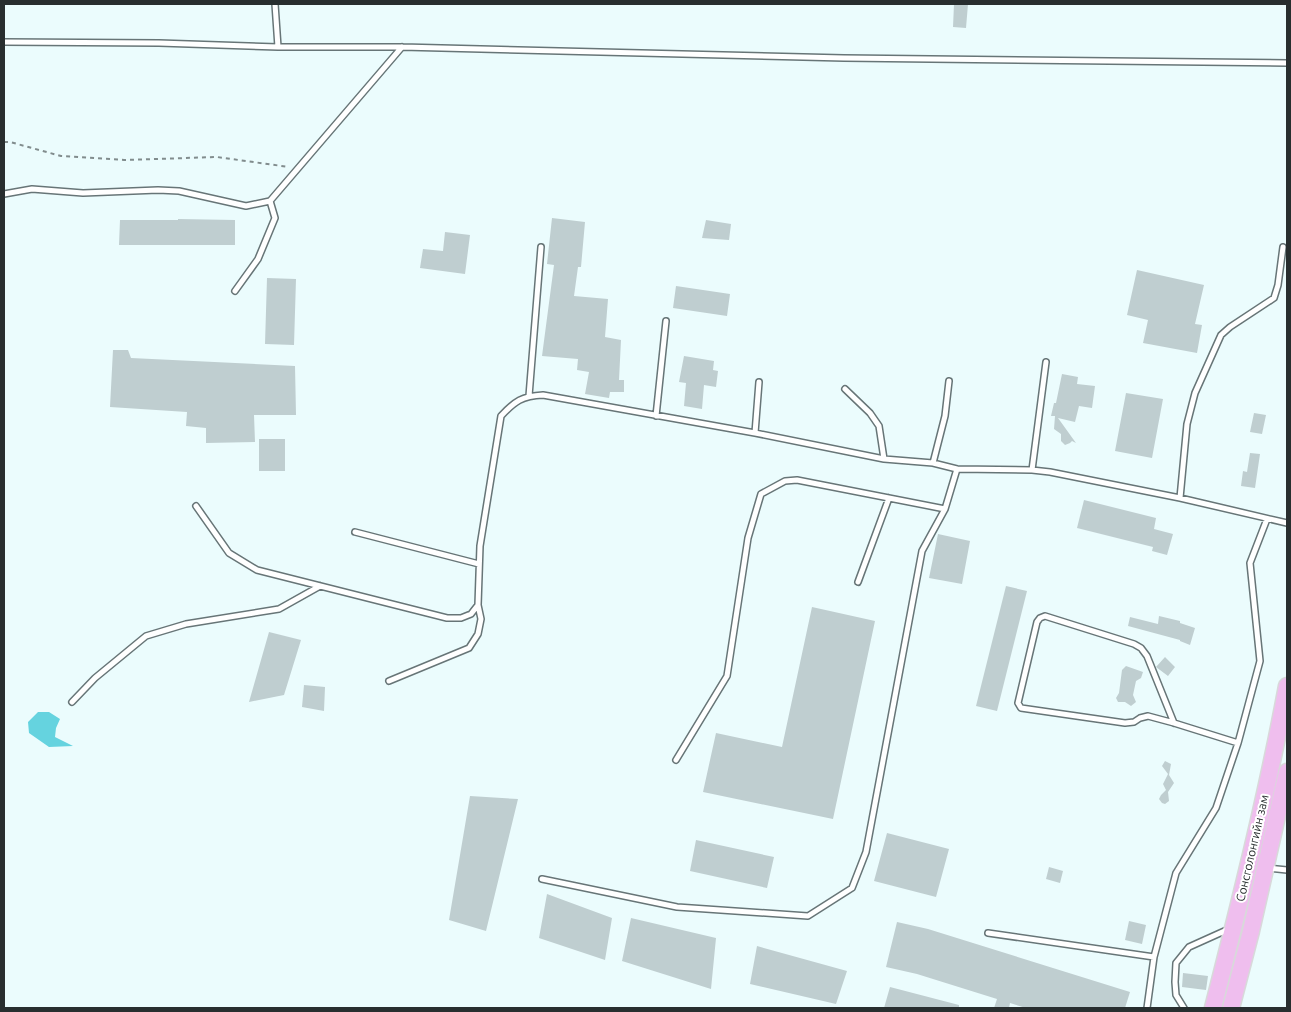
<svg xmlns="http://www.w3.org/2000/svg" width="1291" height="1012" viewBox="0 0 1291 1012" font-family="Ubuntu,sans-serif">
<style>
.water{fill:#65d3df}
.building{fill:#bfced0}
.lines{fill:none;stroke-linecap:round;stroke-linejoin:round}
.service-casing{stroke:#677577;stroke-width:8}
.primary-casing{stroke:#d8d9da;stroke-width:19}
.path{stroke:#818c8d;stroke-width:2;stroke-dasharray:4 4;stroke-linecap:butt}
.service{stroke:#fff;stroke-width:5}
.primary{stroke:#efbeee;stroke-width:16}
.labels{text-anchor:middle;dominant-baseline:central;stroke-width:4;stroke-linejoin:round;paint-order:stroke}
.street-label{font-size:12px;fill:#282e2f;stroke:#fff}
</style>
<rect width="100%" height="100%" fill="#ebfcfd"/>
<!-- water -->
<path class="water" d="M 38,712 L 49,712 L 60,719 L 56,728 L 55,737 L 73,746 L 49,747 L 29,733 L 28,722 Z"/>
<!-- building -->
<path class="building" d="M 954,4 L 968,4 L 966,28 L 953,27 Z
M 552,218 L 585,222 L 581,267 L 578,267 L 574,296 L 608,299 L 605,337 L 621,340 L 619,380 L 624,380 L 624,392 L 610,392 L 609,398 L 585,394 L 589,372 L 577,370 L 578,359 L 542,356 L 554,265 L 547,264 Z
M 178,219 L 235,220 L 235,245 L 119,245 L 120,220 L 178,220 Z
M 706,220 L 731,224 L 729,240 L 702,238 Z
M 445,232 L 470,235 L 465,274 L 420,268 L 423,249 L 443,251 Z
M 1137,270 L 1204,285 L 1195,324 L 1202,325 L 1197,353 L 1143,343 L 1148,320 L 1127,315 Z
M 267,278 L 296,279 L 294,345 L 265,344 Z
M 676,286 L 730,294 L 727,316 L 673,308 Z
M 113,350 L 128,350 L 131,358 L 295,366 L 296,415 L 254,415 L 255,442 L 206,443 L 206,428 L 186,426 L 187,412 L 110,407 Z
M 684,356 L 714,361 L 713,370 L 718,371 L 716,387 L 704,385 L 702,409 L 684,406 L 686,383 L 679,382 Z
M 1062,374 L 1078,377 L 1077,384 L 1095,386 L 1092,408 L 1079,406 L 1075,422 L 1058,418 L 1076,443 L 1072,441 L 1070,443 L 1065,445 L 1061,441 L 1061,434 L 1054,429 L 1055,416 L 1051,416 L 1054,403 L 1056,403 Z
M 1126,393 L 1163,399 L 1152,458 L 1115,451 Z
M 1254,413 L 1266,415 L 1262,434 L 1250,432 Z
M 259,439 L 285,439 L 285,471 L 259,471 Z
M 1250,453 L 1260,454 L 1255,488 L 1241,486 L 1243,471 L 1247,472 Z
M 1084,500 L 1156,518 L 1154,529 L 1173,534 L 1167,555 L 1152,551 L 1153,547 L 1077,528 Z
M 938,534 L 970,541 L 962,584 L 929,578 Z
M 1006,586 L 1027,591 L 997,711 L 976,706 Z
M 812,607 L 875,621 L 833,819 L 703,792 L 716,733 L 782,747 Z
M 1159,616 L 1180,621 L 1180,623 L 1195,628 L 1190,645 L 1180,641 L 1180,640 L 1128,626 L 1130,617 L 1158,624 Z
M 269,632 L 301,640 L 284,695 L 249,702 Z
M 1165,657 L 1175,667 L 1168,676 L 1156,667 Z
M 1126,666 L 1143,672 L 1141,678 L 1136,681 L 1133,695 L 1136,702 L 1131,706 L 1125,702 L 1118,702 L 1116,698 L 1119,693 L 1122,670 Z
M 304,685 L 325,687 L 324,711 L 302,707 Z
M 1165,761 L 1171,764 L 1169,775 L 1174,783 L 1168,792 L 1169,801 L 1165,804 L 1162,803 L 1159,799 L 1161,795 L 1166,790 L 1163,784 L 1168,774 L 1162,766 Z
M 470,796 L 518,799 L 486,931 L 449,920 Z
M 887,833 L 949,849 L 936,897 L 874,881 Z
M 696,840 L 774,857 L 767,888 L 690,871 Z
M 1049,867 L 1063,871 L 1060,883 L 1046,879 Z
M 547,894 L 612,918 L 605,960 L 539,938 Z
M 631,918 L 716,938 L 711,989 L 622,961 Z
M 1129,921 L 1146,925 L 1142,944 L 1125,940 Z
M 897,922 L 928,929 L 1130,992 L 1125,1008 L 1026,1008 L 1010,1003 L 1009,1008 L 994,1008 L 997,999 L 917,974 L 886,967 Z
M 757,946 L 847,971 L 836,1004 L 750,984 Z
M 1183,973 L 1208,976 L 1206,990 L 1182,987 Z
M 890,987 L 959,1005 L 959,1008 L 884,1008 Z"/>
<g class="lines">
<defs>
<path id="service" d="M 275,4 L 278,47
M 4,42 L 159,43 L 278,47 L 402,47 L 844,58 L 1287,63
M 4,194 L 32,189 L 83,193 L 158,190 L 179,191 L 246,206 L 270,201 L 402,47
M 235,291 L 258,259 L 275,218 L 270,201
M 845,389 L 870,413 L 879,426 L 884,459
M 529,396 L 541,247
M 656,416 L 666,321
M 755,433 L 759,382
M 933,463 L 945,416 L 949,381
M 1032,470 L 1046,362
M 1180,498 L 1187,424 L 1195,393 L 1221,335 L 1230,327 L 1274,298 L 1278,285 L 1283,247
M 196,506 L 229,553 L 257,570 L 447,618 L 461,618 L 471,614 L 478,605 L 480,546 L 501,416 C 515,401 522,396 543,395 L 755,433 L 884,459 L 933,463 L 957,469 L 1032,470 L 1050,472 L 1180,498 L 1287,523
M 355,532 L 479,564
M 858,582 L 889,498
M 389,681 L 469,648 L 478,634 L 481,619 L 478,605
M 72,702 L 95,678 L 146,636 L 186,624 L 279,609 L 320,586
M 1174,723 L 1147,656 L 1141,648 L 1134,644 L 1045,616 L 1040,618 L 1037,622 L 1018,703 L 1021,708 L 1125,723 L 1134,722 L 1140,718 L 1148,716 L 1174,723 L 1238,743
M 676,760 L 727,676 L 748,538 L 761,494 L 785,481 L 797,480 L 945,509
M 1268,868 L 1287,870
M 542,879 L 677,907 L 808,916 L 852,888 L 866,852 L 922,551 L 945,509 L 957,469
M 988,933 L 1154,957
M 1147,1008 L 1154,957 L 1176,873 L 1216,808 L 1238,743 L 1260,661 L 1250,563 L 1267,519
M 1184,1008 L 1176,995 L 1175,982 L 1176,963 L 1189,947 L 1229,929"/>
<path id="primary" d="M 1213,1008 C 1240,902 1267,794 1287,686
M 1231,1008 L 1251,931 L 1287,772"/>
</defs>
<!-- service casing -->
<use href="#service" class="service-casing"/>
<!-- primary casing -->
<use href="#primary" class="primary-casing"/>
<!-- path -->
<path class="path" d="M 4,142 L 10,142 L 61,156 L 124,160 L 217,157 L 289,167"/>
<!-- service -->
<use href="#service" class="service"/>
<!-- primary -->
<use href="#primary" class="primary"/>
</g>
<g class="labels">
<!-- street labels -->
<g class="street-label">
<text transform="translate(1252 848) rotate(-77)">Сонсголонгийн зам</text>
</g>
</g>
<!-- border -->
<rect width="1291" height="1012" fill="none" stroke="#282e2f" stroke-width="10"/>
</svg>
